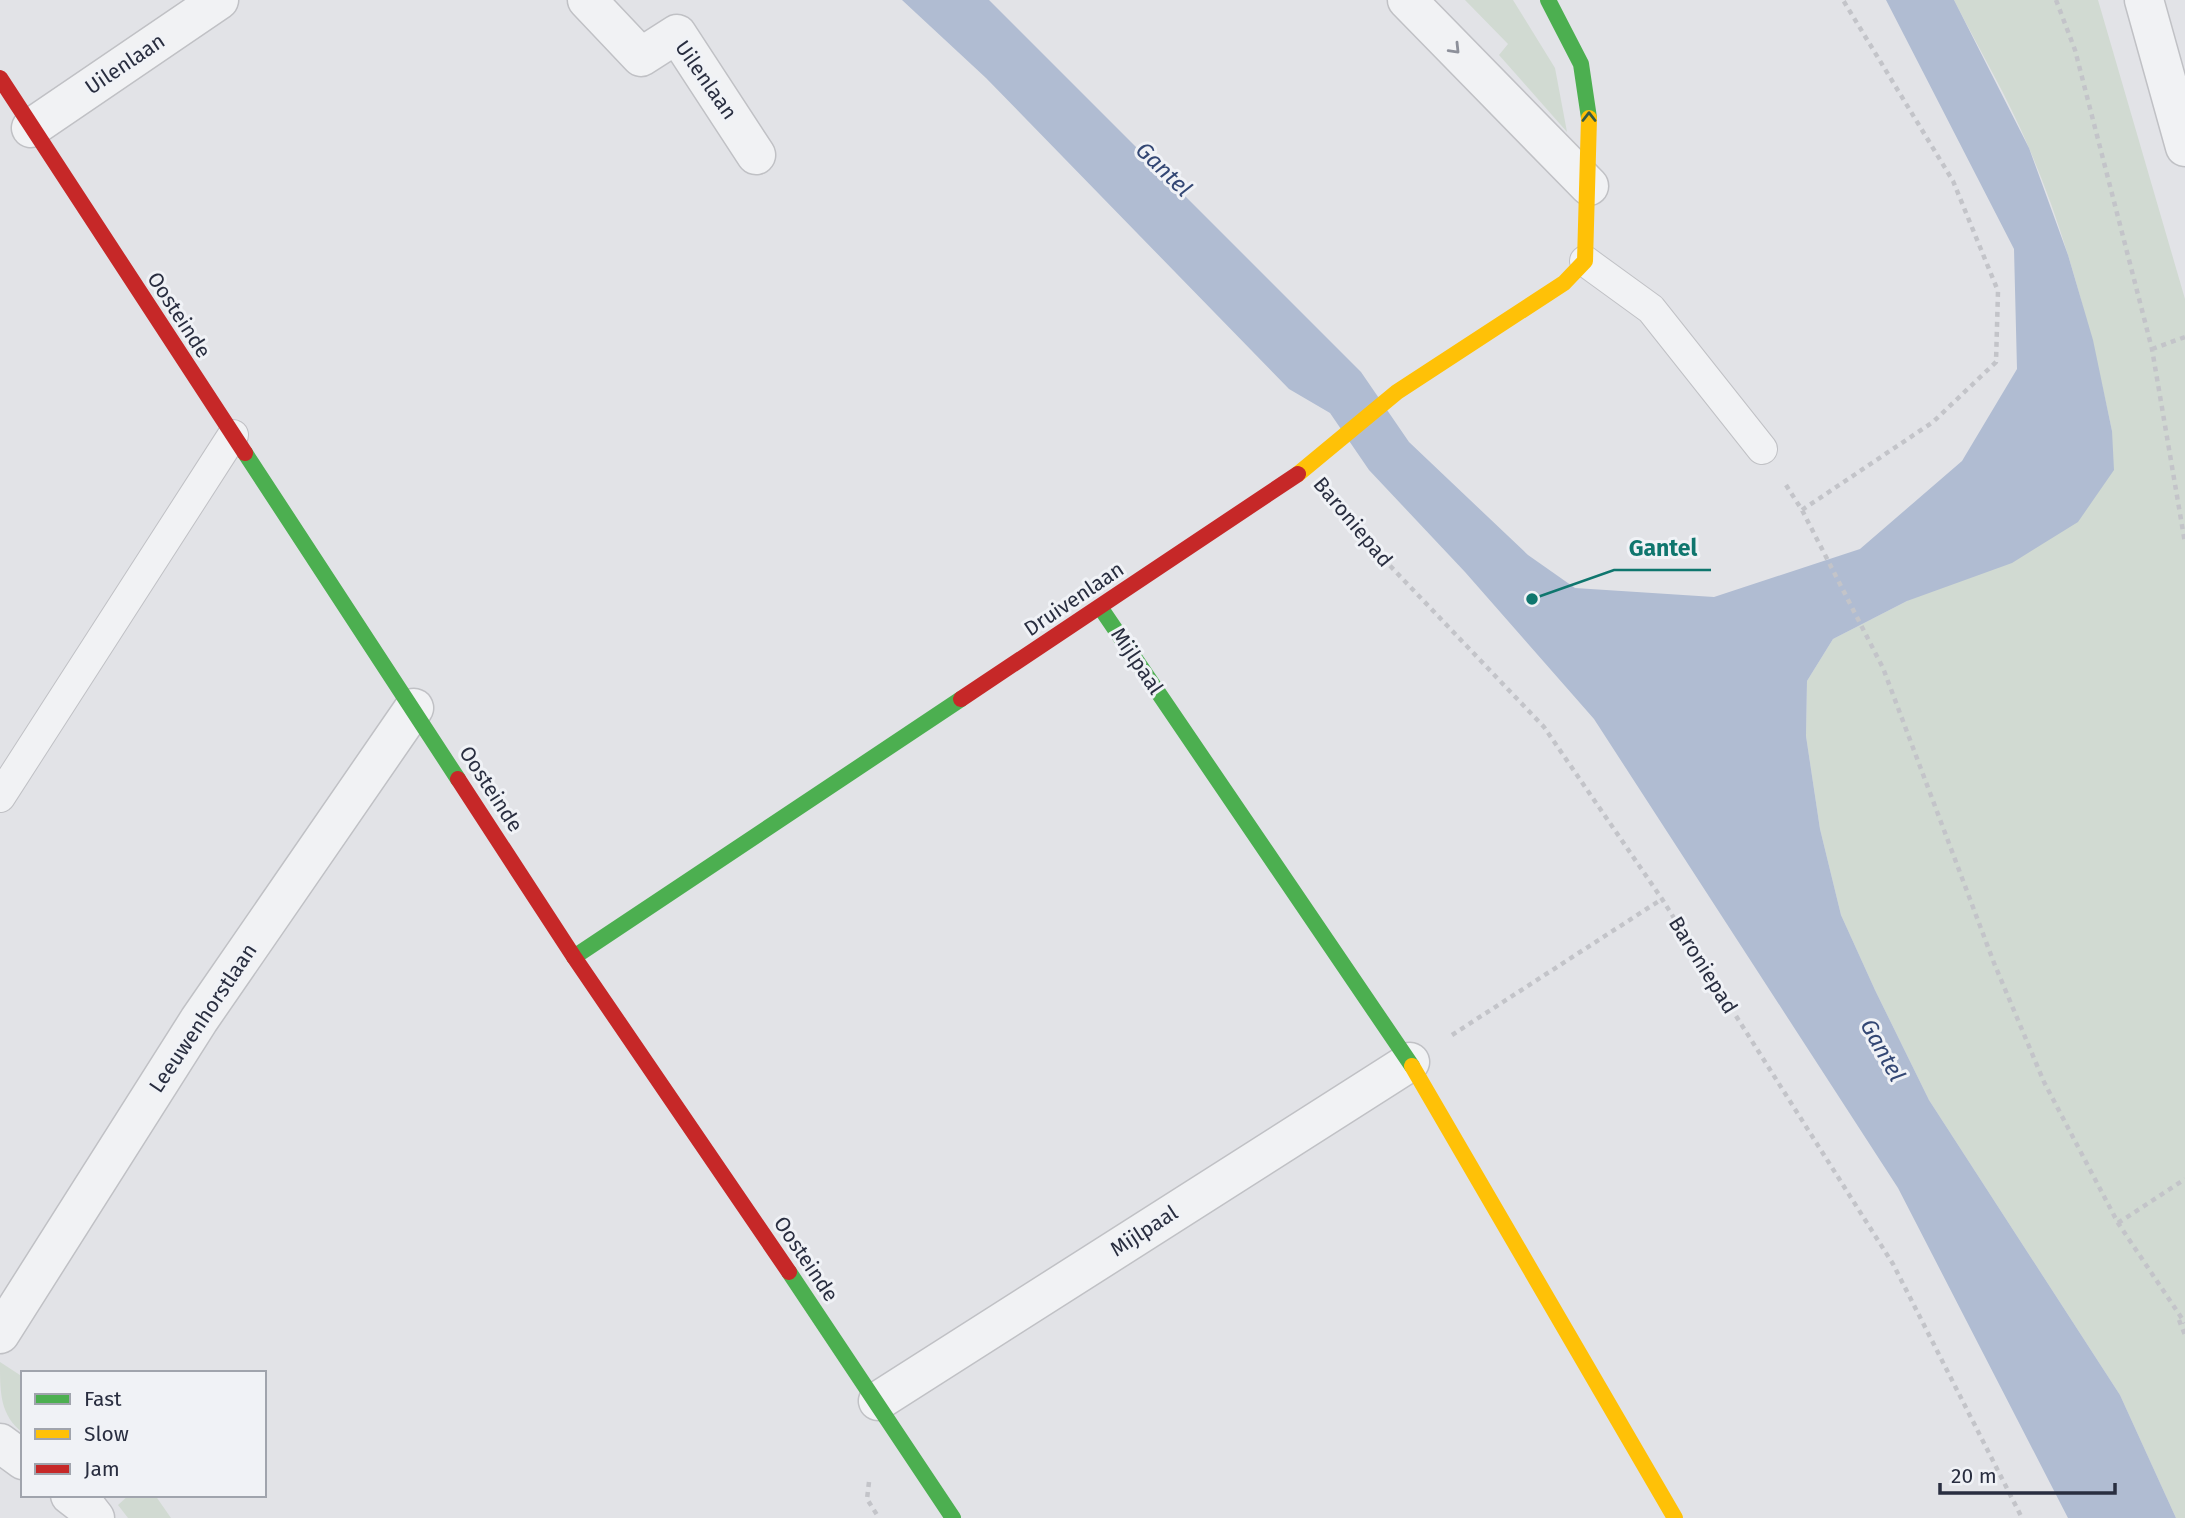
<svg xmlns="http://www.w3.org/2000/svg" width="2185" height="1518" viewBox="0 0 2185 1518" font-family="'Fira Sans',sans-serif">
<style>
.green{fill:#d1dad2}
.water{fill:#b0bcd2}
.lines{fill:none;stroke-linecap:round;stroke-linejoin:round}
.lane-casing{stroke:#c0c1c5;stroke-width:32}
.street-casing{stroke:#c0c1c5;stroke-width:41}
.path{stroke:#c3c4c9;stroke-width:4.5;stroke-dasharray:5 5;stroke-linecap:butt}
.lane{stroke:#f1f2f4;stroke-width:30}
.street{stroke:#f1f2f4;stroke-width:38}
.fast{stroke:#4caf50;stroke-width:16}
.slow{stroke:#ffc107;stroke-width:16}
.jam{stroke:#c62828;stroke-width:16}
.oneway{stroke:#8d909a}
.oneway2{stroke:#355b46}
.labels{text-anchor:middle;dominant-baseline:central;stroke-width:6;stroke-linejoin:round;paint-order:stroke}
.street-label{font-size:21px;fill:#292e40;stroke:#f0f2f6}
.water-label{font-size:23px;font-style:italic;fill:#334774;stroke:#f0f2f6}
.leader{fill:none;stroke:#0f766e;stroke-width:2.5}
.callout-dot{fill:#0f766e;stroke:#f0f2f6;stroke-width:2.5}
.callout-label{font-size:23px;text-anchor:middle;font-weight:bold;fill:#0f766e;stroke:#f0f2f6;stroke-width:6;stroke-linejoin:round;paint-order:stroke}
</style>
<rect width="100%" height="100%" fill="#e2e3e7"/>
<!-- green -->
<path class="green" d="M 1465,0 L 1513,0 L 1555,68 L 1567,132 L 1499,55 L 1508,44 Z
M 1954,0 L 2098,0 L 2185,299 L 2185,1518 L 2176,1518 L 2120,1395 L 1929,1100 L 1875,990 L 1841,915 L 1820,829 L 1806,736 L 1807,681 L 1833,639 L 1907,601 L 2112,431 C 2092,335 2068,239 2029,148 C 2008,98 1979,49 1954,0 Z
M 0,1362 L 23,1377 L 23,1433 C 0,1415 0,1393 0,1362 Z
M 129,1495 L 155,1495 L 171,1518 L 128,1518 L 118,1505 Z"/>
<!-- water -->
<path class="water" d="M 902,0 L 989,0 L 1361,372 L 1409,442 L 1528,555 L 1575,588 L 1714,597 L 1860,549 L 1962,461 L 2017,369 L 2014,249 L 1886,0 L 1954,0 L 2029,148 L 2068,255 L 2093,340 L 2112,431 L 2114,470 L 2078,522 L 2012,563 L 1907,601 L 1833,639 L 1807,681 L 1806,736 L 1820,829 L 1841,915 L 1875,990 L 1929,1100 L 2120,1395 L 2176,1518 L 2068,1518 L 1898,1188 L 1594,719 L 1465,572 L 1369,470 L 1330,413 L 1289,389 L 986,78 Z"/>
<g class="lines">
<defs>
<path id="lane" d="M 1585,261 L 1651,309 L 1762,449
M 0,797 L 233,435"/>
<path id="street" d="M 587,0 L 641,57 L 677,34 L 756,155
M 1407,0 L 1589,186
M 2144,0 L 2185,147
M 31,128 L 219,0
M 0,1334 L 199,1020 L 414,708
M 878,1401 L 1410,1062
M 0,1443 L 23,1460
M 70,1495 L 88,1509 L 95,1518"/>
</defs>
<!-- lane casing -->
<use href="#lane" class="lane-casing"/>
<!-- street casing -->
<use href="#street" class="street-casing"/>
<!-- path -->
<path class="path" d="M 2056,0 L 2075,50 L 2152,349 L 2185,543
M 2152,349 L 2185,337
M 1786,485 L 1802,510 L 1883,668 L 1994,963 L 2044,1082 L 2118,1223 L 2185,1323
M 1337,506 L 1354,528 L 1544,727 L 1662,899 L 1893,1264 L 2022,1518
M 1802,510 L 1933,422 L 1996,362 L 1998,291 L 1953,181 L 1843,0
M 1452,1035 L 1662,899
M 2118,1223 L 2185,1179
M 2179,1320 L 2185,1335
M 869,1482 L 867,1499 L 879,1518"/>
<!-- lane -->
<use href="#lane" class="lane"/>
<!-- street -->
<use href="#street" class="street"/>
<!-- fast -->
<path class="fast" d="M 1548,0 L 1581,64 L 1589,118
M 245,453 L 458,779
M 1100,607 L 1412,1066
M 574,957 L 961,699
M 789,1272 L 953,1518"/>
<!-- slow -->
<path class="slow" d="M 1298,474 L 1397,392 L 1564,283 L 1585,261 L 1589,118
M 1412,1066 L 1675,1518"/>
<!-- jam -->
<path class="jam" d="M 0,78 L 245,453
M 961,699 L 1298,474
M 458,779 L 574,957 L 789,1272"/>
</g>
<!-- one-way arrows -->
<defs><path id="oneway-chevron" d="M-2-3.5L2.5 0L-2 3.5" fill="none" stroke-width="1.6" stroke-linecap="round" stroke-linejoin="round" transform="scale(1.75)"/></defs>
<use class="oneway" href="#oneway-chevron" transform="translate(1455 49) rotate(46)"/>
<use class="oneway2" href="#oneway-chevron" transform="translate(1589 117) rotate(-90)"/>
<g class="labels">
<!-- street labels -->
<g class="street-label">
<text transform="translate(125 64) rotate(-34)">Uilenlaan</text>
<text transform="translate(706 80) rotate(55)">Uilenlaan</text>
<text transform="translate(179 315) rotate(57)">Oosteinde</text>
<text transform="translate(1353 522) rotate(50)">Baroniepad</text>
<text transform="translate(1074 599) rotate(-34)">Druivenlaan</text>
<text transform="translate(1137 661) rotate(56)">Mijlpaal</text>
<text transform="translate(491 789) rotate(57)">Oosteinde</text>
<text transform="translate(1703 965) rotate(58)">Baroniepad</text>
<text transform="translate(203 1018) rotate(-56)">Leeuwenhorstlaan</text>
<text transform="translate(1144 1231) rotate(-33)">Mijlpaal</text>
<text transform="translate(806 1259) rotate(56)">Oosteinde</text>
</g>
<!-- water labels -->
<g class="water-label">
<text transform="translate(1164 169) rotate(44)">Gantel</text>
<text transform="translate(1883 1050) rotate(61)">Gantel</text>
</g>
</g>
<!-- callouts -->
<path class="leader" d="M1532 599L1614 570H1711"/>
<circle class="callout-dot" cx="1532" cy="599" r="7"/>
<g class="callout-label">
<text x="1663" y="556">Gantel</text>
</g>
<!-- legend -->
<rect x="21" y="1371" width="245" height="126" fill="#f0f2f6" stroke="#a0a4ad" stroke-width="2"/>
<rect x="35" y="1394" width="35" height="10" fill="#4caf50" stroke="#a0a4ad" stroke-width="2"/>
<text x="84" y="1406" font-size="21" fill="#292e40">Fast</text>
<rect x="35" y="1429" width="35" height="10" fill="#ffc107" stroke="#a0a4ad" stroke-width="2"/>
<text x="84" y="1441" font-size="21" fill="#292e40">Slow</text>
<rect x="35" y="1464" width="35" height="10" fill="#c62828" stroke="#a0a4ad" stroke-width="2"/>
<text x="84" y="1476" font-size="21" fill="#292e40">Jam</text>
<!-- scale -->
<path d="M1940 1483v10h175v-10" fill="none" stroke="#292e40" stroke-width="3.5"/>
<text x="1951" y="1483" font-size="21" fill="#292e40" stroke="#f0f2f6" stroke-width="5" paint-order="stroke">20 m</text>
</svg>
